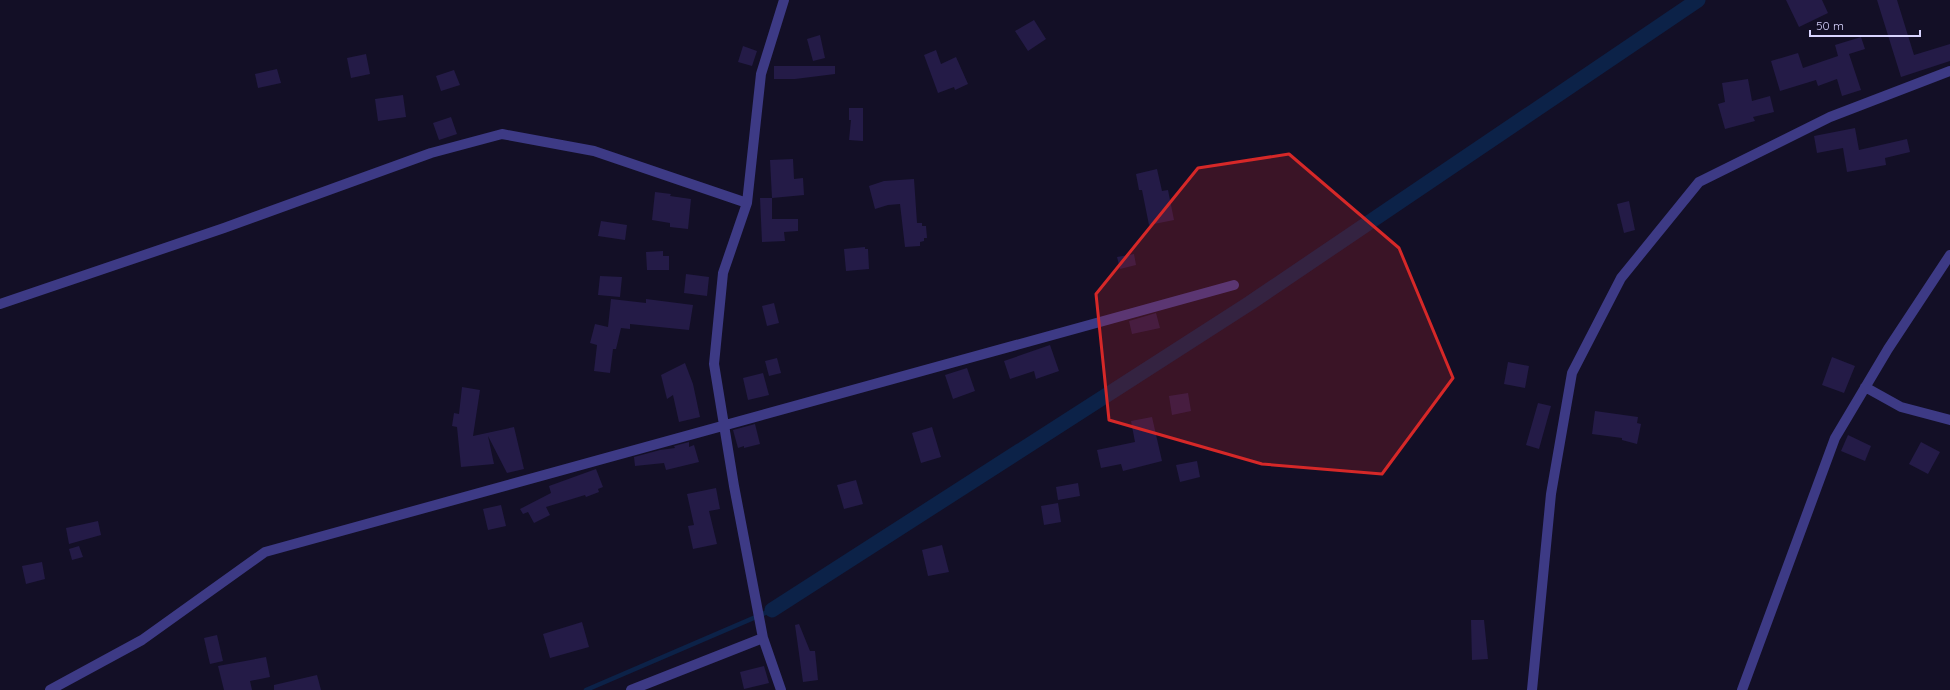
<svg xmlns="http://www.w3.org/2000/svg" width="1950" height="690" viewBox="0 0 1950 690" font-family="Quicksand,sans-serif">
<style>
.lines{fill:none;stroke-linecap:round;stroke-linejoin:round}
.stream{stroke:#0c2248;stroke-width:4.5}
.canal{stroke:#0c2248;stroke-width:15}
.building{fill:#241b47}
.street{stroke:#3d3a85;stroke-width:10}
.marked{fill:#d62828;fill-opacity:0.2;stroke:#d62828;stroke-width:3;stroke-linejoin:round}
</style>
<rect width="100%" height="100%" fill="#130f26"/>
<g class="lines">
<!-- stream -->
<path class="stream" d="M 586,690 L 772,610"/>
<!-- canal -->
<path class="canal" d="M 772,610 L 1250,303 L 1698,0"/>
</g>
<!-- building -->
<path class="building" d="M 1786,0 L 1822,0 L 1828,13 L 1799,27 Z
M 1877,0 L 1897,0 L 1914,55 L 1950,44 L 1950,61 L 1901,77 Z
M 1034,20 L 1046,39 L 1028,51 L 1015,31 Z
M 820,35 L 825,58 L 813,61 L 807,39 Z
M 1861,37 L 1865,49 L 1849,54 L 1861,90 L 1842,96 L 1837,79 L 1818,86 L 1816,80 L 1780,91 L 1771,61 L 1798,53 L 1803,68 L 1838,56 L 1835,45 Z
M 743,46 L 757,51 L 752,66 L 738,62 Z
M 936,50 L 941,64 L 956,57 L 968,84 L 955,90 L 954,87 L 938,93 L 924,55 Z
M 366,54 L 370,74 L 351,78 L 347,58 Z
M 774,66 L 835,66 L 835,74 L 795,79 L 774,79 Z
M 277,69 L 281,83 L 258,88 L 255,74 Z
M 454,70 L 460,85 L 441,91 L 436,76 Z
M 1748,79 L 1752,101 L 1770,96 L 1774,112 L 1753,117 L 1755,121 L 1725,129 L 1718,104 L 1725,102 L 1722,83 Z
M 403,95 L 406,117 L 378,121 L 375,99 Z
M 849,108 L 863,108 L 863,141 L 849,140 L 851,120 L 849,120 Z
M 451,117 L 457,134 L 439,140 L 433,123 Z
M 1855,128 L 1859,150 L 1907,139 L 1910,152 L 1885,158 L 1886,165 L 1847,172 L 1843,148 L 1817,153 L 1814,136 Z
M 793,159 L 794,179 L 803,178 L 804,195 L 772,198 L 770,160 Z
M 1157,169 L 1162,191 L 1168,190 L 1174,220 L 1149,225 L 1142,190 L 1139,190 L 1136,174 Z
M 914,179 L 917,223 L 922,223 L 922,226 L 926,226 L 927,238 L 924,238 L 924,241 L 920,242 L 920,246 L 905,247 L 900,204 L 888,205 L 875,209 L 869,186 L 884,181 Z
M 655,192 L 671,194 L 670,196 L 691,199 L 688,229 L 670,227 L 670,223 L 652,220 Z
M 760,198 L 772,198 L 772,219 L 798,219 L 798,231 L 784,232 L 785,241 L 762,242 Z
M 1629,201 L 1635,230 L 1624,233 L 1617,204 Z
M 601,221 L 627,225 L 625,240 L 598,236 Z
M 865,247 L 865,249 L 868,249 L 869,269 L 846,271 L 844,249 Z
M 663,251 L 663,256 L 669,256 L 669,270 L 647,270 L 646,252 Z
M 1134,254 L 1136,265 L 1120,269 L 1117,257 Z
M 686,274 L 709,277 L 707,296 L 684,293 Z
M 600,276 L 622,277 L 620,297 L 598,295 Z
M 611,299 L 646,303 L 646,299 L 693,305 L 689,330 L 630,324 L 630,329 L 621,328 L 616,349 L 613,349 L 610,373 L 594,371 L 597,345 L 590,343 L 595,324 L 608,327 Z
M 774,303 L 779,323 L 767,326 L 762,306 Z
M 1156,313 L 1160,328 L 1132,334 L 1129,321 Z
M 1050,345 L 1059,371 L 1036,379 L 1034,371 L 1010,379 L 1004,361 Z
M 1832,357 L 1855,366 L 1844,393 L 1822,385 Z
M 777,358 L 781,373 L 769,376 L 765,361 Z
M 1508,362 L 1529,366 L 1525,388 L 1504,384 Z
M 685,363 L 693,384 L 700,417 L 679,422 L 673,395 L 667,399 L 661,375 Z
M 967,368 L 975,391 L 953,399 L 945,375 Z
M 763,373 L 769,395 L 748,400 L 743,378 Z
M 462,387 L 480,390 L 473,436 L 514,427 L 524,469 L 507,473 L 488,436 L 494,464 L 461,467 L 457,427 L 452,426 L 454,413 L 459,414 Z
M 1188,393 L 1191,411 L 1172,415 L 1169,396 Z
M 1538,403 L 1551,406 L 1539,449 L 1526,445 Z
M 1595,411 L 1638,417 L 1637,423 L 1641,424 L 1637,444 L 1622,440 L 1622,438 L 1592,434 Z
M 1152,417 L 1162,461 L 1123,471 L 1121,464 L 1101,468 L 1097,450 L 1135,442 L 1131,421 Z
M 755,424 L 760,444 L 744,448 L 744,446 L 738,448 L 733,430 Z
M 932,427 L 941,457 L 921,463 L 912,433 Z
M 1848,435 L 1871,446 L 1865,461 L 1841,451 Z
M 689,442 L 689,447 L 694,445 L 699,462 L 666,470 L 664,463 L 635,466 L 634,457 L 660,450 L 675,448 L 674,446 Z
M 1921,442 L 1940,452 L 1928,474 L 1909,464 Z
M 1197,461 L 1200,477 L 1180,482 L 1176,465 Z
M 596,469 L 603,487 L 598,489 L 599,492 L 586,497 L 585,495 L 546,507 L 550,515 L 534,523 L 528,512 L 523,514 L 520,509 L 551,493 L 549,486 Z
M 856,480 L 863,504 L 844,509 L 837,485 Z
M 1078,483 L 1080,496 L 1058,500 L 1056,487 Z
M 716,488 L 720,509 L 709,511 L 717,544 L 693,549 L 688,526 L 694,525 L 687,494 Z
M 1058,503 L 1061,522 L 1044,525 L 1041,506 Z
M 501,505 L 506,526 L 488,530 L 483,509 Z
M 98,521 L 101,535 L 69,544 L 66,528 Z
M 942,545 L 949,572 L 928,576 L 922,550 Z
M 79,546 L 83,557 L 72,560 L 69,549 Z
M 42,562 L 45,579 L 26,584 L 22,566 Z
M 1471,620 L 1484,620 L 1488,659 L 1472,660 Z
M 582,622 L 589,647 L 550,658 L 543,634 Z
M 799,624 L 810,651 L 815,651 L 818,680 L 803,682 L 795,625 Z
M 217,635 L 223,661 L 210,664 L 204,638 Z
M 266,657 L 270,677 L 250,681 L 252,690 L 224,690 L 218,666 Z
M 764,666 L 769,683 L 744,689 L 740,672 Z
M 317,675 L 321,690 L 274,690 L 274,685 Z"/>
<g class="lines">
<!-- street -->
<path class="street" d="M 0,304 L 224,228 L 431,153 L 502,134 L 594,151 L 747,203
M 1865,387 L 1901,407 L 1950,420
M 50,690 L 142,640 L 265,552 L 1234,285
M 631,690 L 763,638
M 781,690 L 763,638 L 734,486 L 714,364 L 723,273 L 747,203 L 761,74 L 784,0
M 1532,690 L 1551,494 L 1572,373 L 1621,278 L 1699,182 L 1830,117 L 1950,71
M 1742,690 L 1835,438 L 1888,349 L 1950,255"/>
</g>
<!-- marked area -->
<path class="marked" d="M 1289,154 L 1399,248 L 1453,378 L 1382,474 L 1262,464 L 1109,420 L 1096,294 L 1198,168 Z"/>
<!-- scale -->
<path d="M1810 30v6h110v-6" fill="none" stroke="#d9d4ff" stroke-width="2"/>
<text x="1816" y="30" font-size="12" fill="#d9d4ff" stroke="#130f26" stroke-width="3" paint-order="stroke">50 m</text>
</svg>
